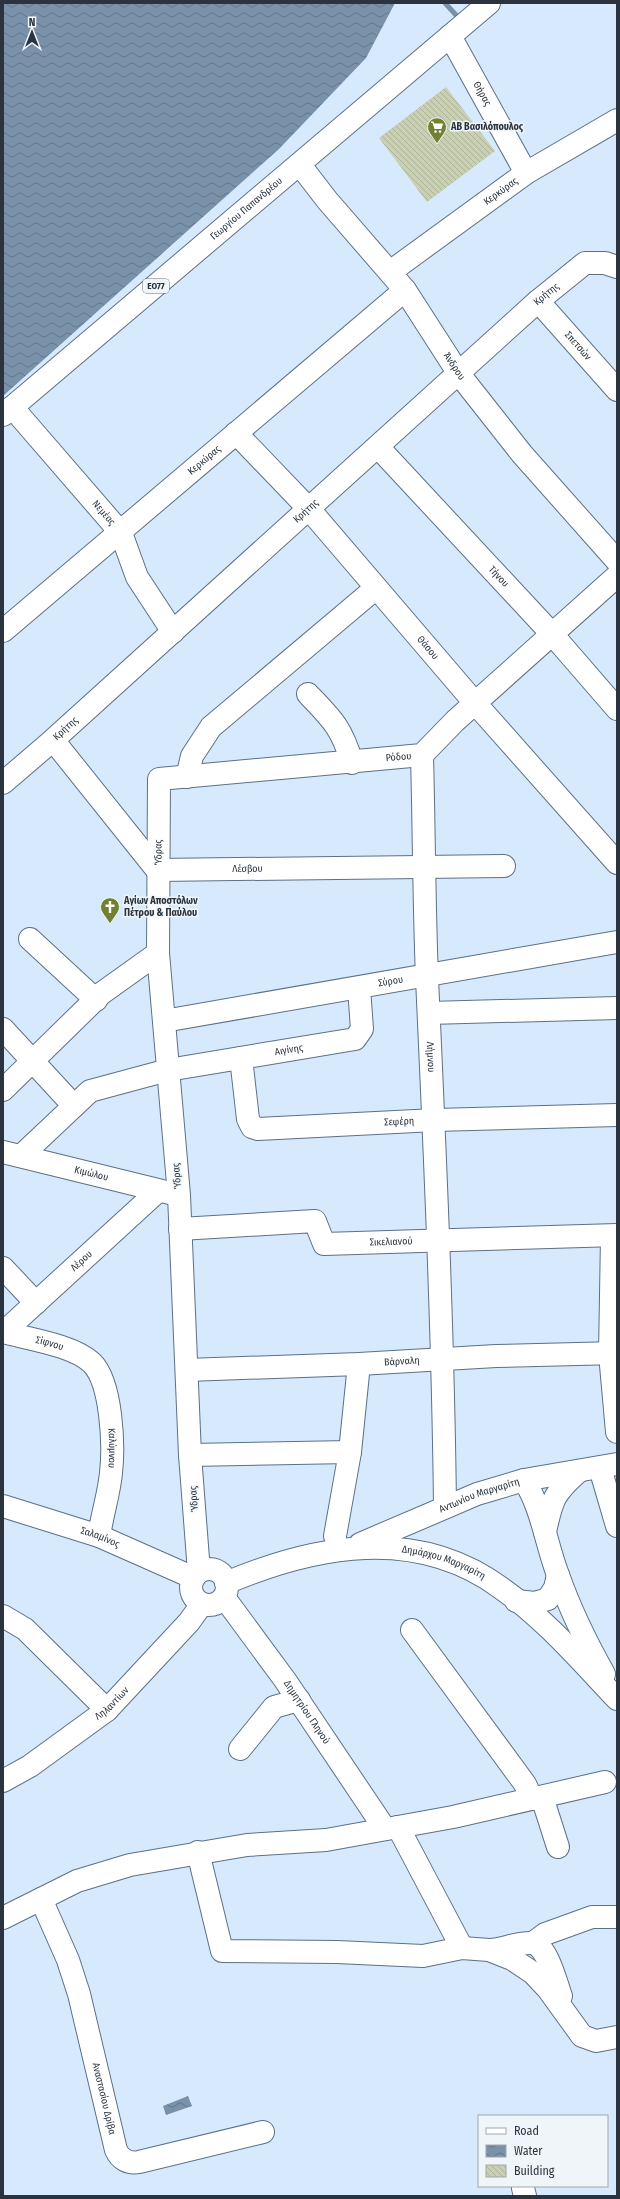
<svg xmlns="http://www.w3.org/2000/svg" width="620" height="2199" viewBox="0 0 620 2199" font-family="'Fira Sans Condensed',sans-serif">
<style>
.water{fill:url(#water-waves)}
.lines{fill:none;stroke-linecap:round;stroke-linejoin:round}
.stream{stroke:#7a91aa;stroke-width:5}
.building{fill:url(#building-back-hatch)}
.minor-casing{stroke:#5c7086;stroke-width:24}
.major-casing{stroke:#5c7086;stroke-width:24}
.minor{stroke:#fff;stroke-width:22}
.major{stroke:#fff;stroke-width:22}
.labels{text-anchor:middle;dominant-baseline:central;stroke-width:3;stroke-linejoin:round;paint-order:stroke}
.shield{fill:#f0f5fa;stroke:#666e76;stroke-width:1}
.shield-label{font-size:9px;font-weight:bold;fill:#2b343e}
.street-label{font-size:10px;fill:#2b343e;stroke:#f0f5fa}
.poi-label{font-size:10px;font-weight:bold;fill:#2b343e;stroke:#f0f5fa;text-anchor:start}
</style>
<defs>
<pattern id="water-waves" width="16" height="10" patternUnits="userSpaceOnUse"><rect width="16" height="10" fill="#7a91aa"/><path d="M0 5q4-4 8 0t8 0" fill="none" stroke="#64778c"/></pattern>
<pattern id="building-back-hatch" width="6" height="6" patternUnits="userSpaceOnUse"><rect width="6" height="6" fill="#c8d0b1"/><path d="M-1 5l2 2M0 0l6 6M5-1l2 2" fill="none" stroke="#acb399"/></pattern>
</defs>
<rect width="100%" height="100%" fill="#d7e9fd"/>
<!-- water -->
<path class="water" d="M 3,3 L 395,3 L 366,58 L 279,149 L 3,396 Z
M 188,2096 L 192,2106 L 166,2115 L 163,2106 Z"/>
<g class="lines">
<!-- stream -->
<path class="stream" d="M 445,3 L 456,15"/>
</g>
<!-- building -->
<path class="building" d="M 446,87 L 495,151 L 427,202 L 379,138 Z"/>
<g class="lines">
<defs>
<g id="minor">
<path id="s1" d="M 450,36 L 526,173"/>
<path id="s2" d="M 300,165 L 327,200 L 405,290 L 459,374 L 522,454 L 617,561"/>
<path id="s3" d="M 390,272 L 526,173 L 617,120"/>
<path id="s4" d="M 538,301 L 617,390"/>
<path id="s5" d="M 12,407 L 121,533 L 137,577 L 173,632"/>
<path id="s6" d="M 236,433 L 309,509 L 475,703 L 617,863"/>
<path id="s7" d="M 378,447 L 552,634 L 617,709"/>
<path id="s8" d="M 3,631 L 405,290"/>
<path d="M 308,694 C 332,719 342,728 352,763"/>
<path id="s9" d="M 53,740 L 157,870 L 504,866"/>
<path id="s10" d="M 422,755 C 424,829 424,904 427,978 C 435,1155 443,1331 445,1507"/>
<path d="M 187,777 L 192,756 L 211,727 L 376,588"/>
<path id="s11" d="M 3,783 L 53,740 L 538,301 L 585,263 L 605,263 L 617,267"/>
<path d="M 30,939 L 96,1000"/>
<path d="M 429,1013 L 617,1008"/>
<path id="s12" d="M 164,1021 L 617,942"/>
<path d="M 3,1029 L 74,1106"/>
<path id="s13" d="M 241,1058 L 248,1119 L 252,1127 L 258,1129 L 435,1120 L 617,1115"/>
<path d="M 3,1090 L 102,993 L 158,953"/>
<path id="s14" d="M 3,1152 L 170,1193"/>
<path id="s15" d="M 21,1156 L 90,1091 L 168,1070 L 355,1039 L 362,1029 L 359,988"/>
<path id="s16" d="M 180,1229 L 315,1221 L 324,1244 L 617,1235"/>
<path d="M 612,1237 L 610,1354 L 617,1432"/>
<path d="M 3,1268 L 36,1303"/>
<path id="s17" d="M 3,1332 C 28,1339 73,1345 92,1363 C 112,1383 114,1446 111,1473 C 109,1494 102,1515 99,1536"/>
<path id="s18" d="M 4,1332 L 158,1191"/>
<path id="s19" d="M 187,1370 L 359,1364 L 496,1356 L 617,1353"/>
<path d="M 190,1455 L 350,1452"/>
<path d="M 600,1468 L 617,1526"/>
<path d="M 524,1480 L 617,1464"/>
<path d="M 335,1536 L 350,1452 L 359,1364"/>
<path id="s20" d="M 199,1572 L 190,1455 L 179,1195 L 158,953 L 159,779 L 422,755 L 455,721 L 617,576"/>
<path id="s21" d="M 223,1599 L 229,1604 L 285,1680 L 385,1829"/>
<path d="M 3,1616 L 25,1629 L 107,1710"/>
<path d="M 412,1630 L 525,1784 L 532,1799"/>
<path d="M 240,1749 L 274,1707 L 299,1700"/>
<path id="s22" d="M 3,1781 L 30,1766 L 107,1710 L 189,1622 L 202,1604"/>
<path d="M 542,1797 L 558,1847"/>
<path d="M 398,1827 L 462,1948"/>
<path d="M 198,1852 L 222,1951 L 337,1952 L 423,1956 L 462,1948 L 489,1950 L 512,1959 L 533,1973 L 548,1989 L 582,2036 L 596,2041 L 617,2037"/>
<path id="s23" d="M 41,1899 L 68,1960 L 79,1994 L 116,2150 C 120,2159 128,2164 139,2162 L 263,2132"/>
<path d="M 3,1918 L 77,1881 L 130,1865 L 247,1845 L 326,1840 L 453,1817 L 605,1782"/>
<path d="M 533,1943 L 545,1934 L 592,1917 L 617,1917"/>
<path d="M 490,1950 C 503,1949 517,1943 530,1943 C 547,1942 556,1983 561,1996"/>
<path d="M 523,2188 L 525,2196"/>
</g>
<g id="major">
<path id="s24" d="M 3,415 L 489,3"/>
<path id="s25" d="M 3,1506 L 99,1536 L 194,1578"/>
<path d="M 545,1532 C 552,1499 554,1493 579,1471"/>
<path id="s26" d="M 360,1544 L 477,1494 L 524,1480 C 542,1508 546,1544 558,1575 C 570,1609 586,1642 604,1674"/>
<circle cx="209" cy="1587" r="18"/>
<path id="s27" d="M 226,1583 C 316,1545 416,1526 501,1588 C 545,1619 580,1660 617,1699"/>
<path d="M 516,1601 L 535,1603 L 548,1599 L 555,1588 L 558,1575"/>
</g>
</defs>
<!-- minor casing -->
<use href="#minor" class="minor-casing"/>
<!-- major casing -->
<use href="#major" class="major-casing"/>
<!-- minor -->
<use href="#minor" class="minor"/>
<!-- major -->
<use href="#major" class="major"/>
</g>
<!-- icons -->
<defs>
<symbol id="supermarket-pin" viewBox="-11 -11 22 30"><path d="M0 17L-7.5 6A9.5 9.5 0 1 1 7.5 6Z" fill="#728130" stroke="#f0f5fa"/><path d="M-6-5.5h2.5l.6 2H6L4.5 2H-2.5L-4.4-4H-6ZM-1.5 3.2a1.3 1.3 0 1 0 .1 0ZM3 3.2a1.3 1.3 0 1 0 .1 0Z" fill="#fff"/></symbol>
<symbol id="church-pin" viewBox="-11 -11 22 30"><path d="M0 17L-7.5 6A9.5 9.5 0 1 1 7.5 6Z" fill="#728130" stroke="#f0f5fa"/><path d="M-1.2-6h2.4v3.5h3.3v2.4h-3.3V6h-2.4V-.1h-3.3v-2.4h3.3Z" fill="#fff"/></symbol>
</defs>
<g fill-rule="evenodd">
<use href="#supermarket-pin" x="426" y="116" width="22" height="30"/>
<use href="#church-pin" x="99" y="896" width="22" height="30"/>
</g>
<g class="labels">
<!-- shield labels -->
<rect class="shield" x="143" y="279" width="26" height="14" rx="3"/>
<g class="shield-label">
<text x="156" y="286">ΕΟ77</text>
</g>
<!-- street labels -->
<g class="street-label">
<text stroke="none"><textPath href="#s1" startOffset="66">Θήρας</textPath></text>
<text stroke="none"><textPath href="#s3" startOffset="137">Κερκύρας</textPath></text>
<text stroke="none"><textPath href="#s24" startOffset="319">Γεωργίου Παπανδρέου</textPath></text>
<text stroke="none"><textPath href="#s11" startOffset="731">Κρήτης</textPath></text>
<text stroke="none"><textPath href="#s4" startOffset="60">Σπετσών</textPath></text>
<text stroke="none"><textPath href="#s2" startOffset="254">Άνδρου</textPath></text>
<text stroke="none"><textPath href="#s8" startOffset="264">Κερκύρας</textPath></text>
<text stroke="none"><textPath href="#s5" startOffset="140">Νεμέας</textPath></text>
<text stroke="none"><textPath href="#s11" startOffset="407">Κρήτης</textPath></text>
<text stroke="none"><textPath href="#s7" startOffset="177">Τήνου</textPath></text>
<text stroke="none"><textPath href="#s6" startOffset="288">Θάσου</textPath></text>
<text stroke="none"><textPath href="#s11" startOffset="83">Κρήτης</textPath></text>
<text stroke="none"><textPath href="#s20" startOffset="1035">Ρόδου</textPath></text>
<text stroke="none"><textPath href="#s20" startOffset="721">Ύδρας</textPath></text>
<text stroke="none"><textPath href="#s9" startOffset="257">Λέσβου</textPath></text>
<text stroke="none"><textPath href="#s12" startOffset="230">Σύρου</textPath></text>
<text stroke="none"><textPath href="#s15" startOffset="298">Αιγίνης</textPath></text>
<text stroke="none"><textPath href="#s10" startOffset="302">Λήμνου</textPath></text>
<text stroke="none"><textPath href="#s13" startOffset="218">Σεφέρη</textPath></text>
<text stroke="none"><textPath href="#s14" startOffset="91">Κιμώλου</textPath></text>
<text transform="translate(177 1176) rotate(-95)">Ύδρας</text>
<text stroke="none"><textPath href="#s16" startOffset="227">Σικελιανού</textPath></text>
<text stroke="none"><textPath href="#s18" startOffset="105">Λέρου</textPath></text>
<text stroke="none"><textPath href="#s17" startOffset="48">Σίφνου</textPath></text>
<text stroke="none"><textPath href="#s19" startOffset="215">Βάρναλη</textPath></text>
<text stroke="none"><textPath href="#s17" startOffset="184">Καλύμνου</textPath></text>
<text stroke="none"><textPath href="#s26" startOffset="129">Αντωνίου Μαργαρίτη</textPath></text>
<text transform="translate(194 1499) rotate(-94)">Ύδρας</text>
<text stroke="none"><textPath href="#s25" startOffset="102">Σαλαμίνος</textPath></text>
<text stroke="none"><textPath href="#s27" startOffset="225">Δημάρχου Μαργαρίτη</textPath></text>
<text stroke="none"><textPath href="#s22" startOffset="134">Ληλαντίων</textPath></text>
<text stroke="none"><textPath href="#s21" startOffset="141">Δημητρίου Γληνού</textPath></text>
<text stroke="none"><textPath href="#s23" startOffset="210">Αναστασίου Δρίβα</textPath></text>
</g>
<!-- poi labels -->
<g class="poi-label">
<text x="451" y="127">ΑΒ Βασιλόπουλος</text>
<text x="124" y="901">Αγίων Αποστόλων<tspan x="124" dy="12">Πέτρου &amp; Παύλου</tspan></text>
</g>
</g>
<!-- border -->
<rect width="620" height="2199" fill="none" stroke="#2b343e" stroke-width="8"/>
<!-- legend -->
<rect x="478" y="2115" width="130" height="72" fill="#f0f5fa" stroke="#a1a8af"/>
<rect x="486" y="2128" width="20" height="6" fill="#ffffff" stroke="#a1a8af"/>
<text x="514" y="2135" font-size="12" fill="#2b343e">Road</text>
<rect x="486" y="2145" width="20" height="12" fill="url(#water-waves)" stroke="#a1a8af"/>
<text x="514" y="2155" font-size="12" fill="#2b343e">Water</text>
<rect x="486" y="2165" width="20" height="12" fill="url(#building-back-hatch)" stroke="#a1a8af"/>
<text x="514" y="2175" font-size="12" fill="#2b343e">Building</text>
<!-- north arrow -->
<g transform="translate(32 32)" stroke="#f0f5fa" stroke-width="3" paint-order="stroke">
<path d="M0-3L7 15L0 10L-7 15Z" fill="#2b343e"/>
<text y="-6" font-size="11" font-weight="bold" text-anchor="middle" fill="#2b343e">N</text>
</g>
</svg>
